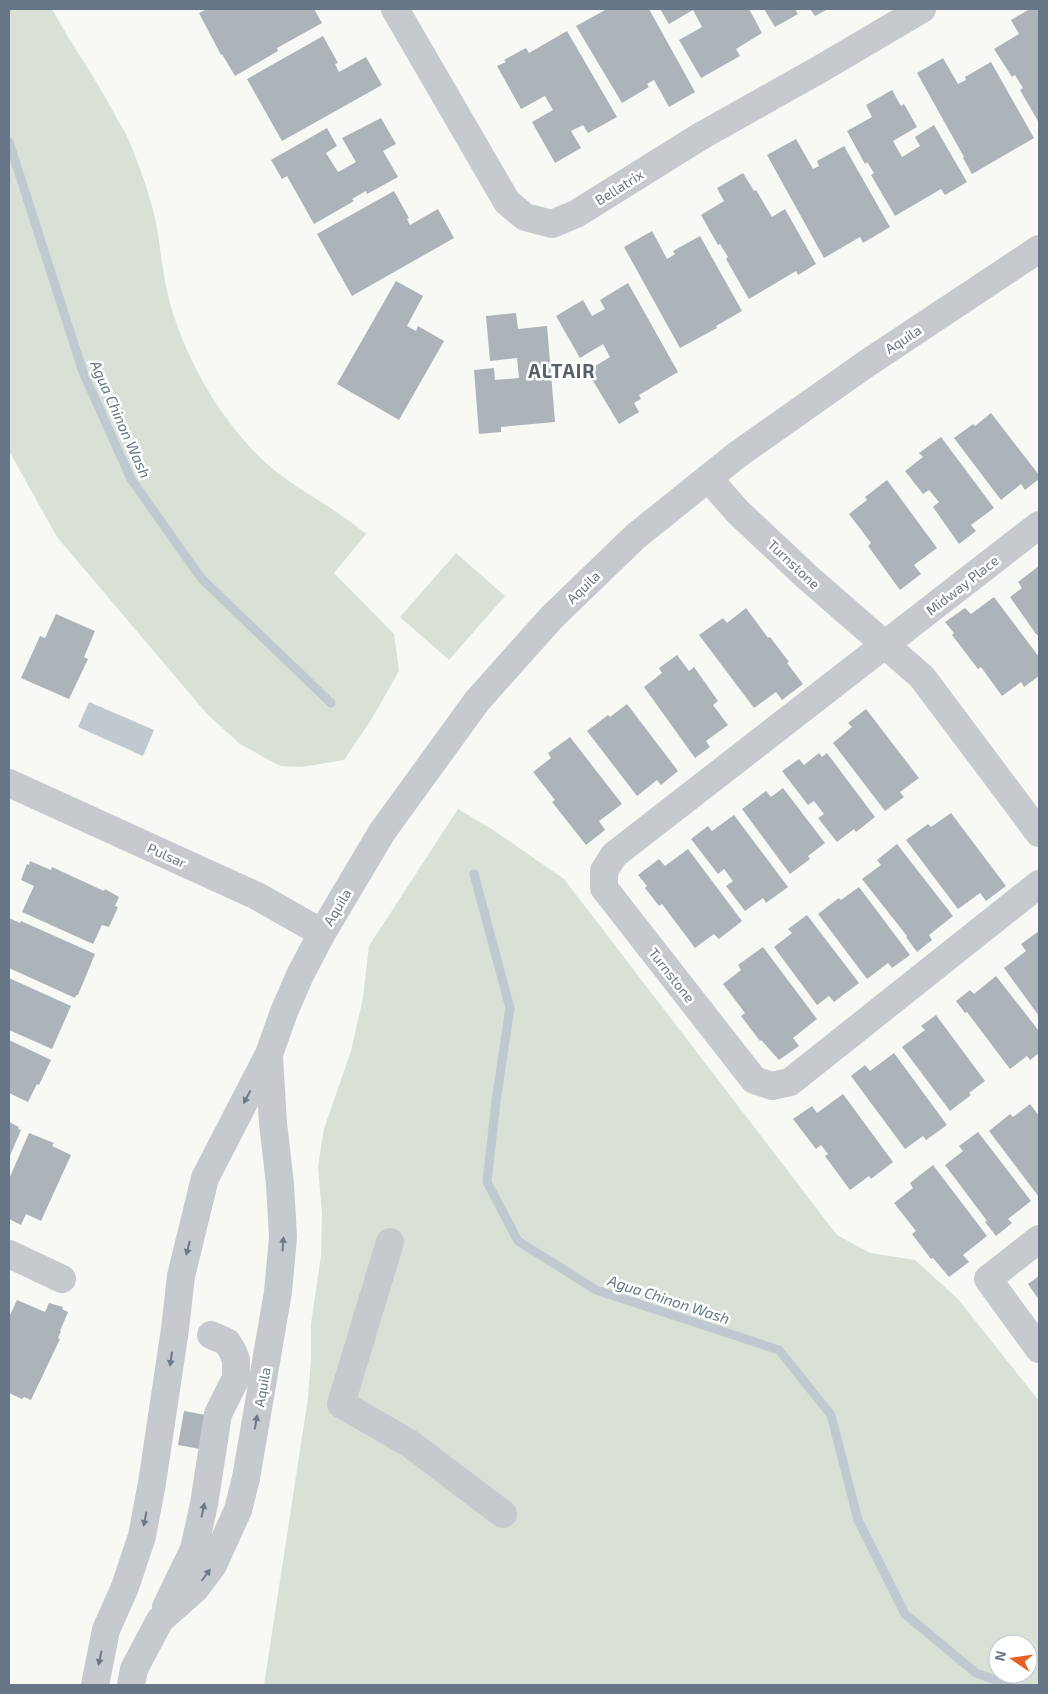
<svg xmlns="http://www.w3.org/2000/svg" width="1048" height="1694" viewBox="0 0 1048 1694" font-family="'Exo 2',sans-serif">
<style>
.green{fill:#d9e0d6;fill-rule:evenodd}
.water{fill:#c0c9cf}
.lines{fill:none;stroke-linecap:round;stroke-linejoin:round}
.stream{stroke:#c0c9cf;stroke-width:9}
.building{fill:#acb4ba}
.minor{stroke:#c6c9cd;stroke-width:28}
.oneway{fill:#6b7a8a}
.labels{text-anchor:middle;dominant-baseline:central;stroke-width:5;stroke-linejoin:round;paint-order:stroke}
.street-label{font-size:14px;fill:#667687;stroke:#fff}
.water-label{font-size:15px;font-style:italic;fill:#627783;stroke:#fff}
.district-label{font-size:19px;font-weight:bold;letter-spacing:1px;fill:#54606c;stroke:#fff}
</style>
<rect width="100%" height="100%" fill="#f8f8f5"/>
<!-- green -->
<path class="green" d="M 9,9 L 52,9 C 71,44 95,77 114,113 C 119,123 126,132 130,143 C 140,168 150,195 156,222 C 161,251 163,279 171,307 C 189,366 222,422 267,464 C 287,482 310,494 332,509 C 344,517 355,525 366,534 L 334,573 L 394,634 L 399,671 L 371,720 L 344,760 L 302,767 L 280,766 L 240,744 L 207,714 L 57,537 L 9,451 Z
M 456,553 L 505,596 L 449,660 L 400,617 Z
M 458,809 L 493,830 L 564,879 L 837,1235 L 870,1253 L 915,1260 L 958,1299 L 1039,1401 L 1039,1685 L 264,1685 L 308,1398 L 311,1359 L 311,1324 L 321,1256 L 322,1213 L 318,1166 L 324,1129 L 351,1051 L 363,998 L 369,946 ZM 998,1644 L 1028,1644 L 1028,1674 L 998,1674 Z"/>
<!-- water -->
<path class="water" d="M 89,702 L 154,730 L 143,756 L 78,727 Z"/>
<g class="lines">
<!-- stream -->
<path class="stream" d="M 9,142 L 83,372 L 131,479 L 201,578 L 331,703
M 474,874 L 510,1008 L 496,1101 L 487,1182 L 518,1241 L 596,1290 L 779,1350 L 831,1415 L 858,1520 L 905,1614 L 976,1673 L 1010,1685"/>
</g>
<!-- building -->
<path class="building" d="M 207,9 L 314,9 L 322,23 L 277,48 L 278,51 L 235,76 L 222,54 L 221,55 L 199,13 Z
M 607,9 L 649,9 L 695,92 L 669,107 L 654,80 L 647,84 L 649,87 L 622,103 L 576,26 Z
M 660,9 L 749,9 L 762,33 L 736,49 L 740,56 L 701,78 L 679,40 L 702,27 L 693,10 L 669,24 Z
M 764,9 L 795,9 L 798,14 L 775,27 Z
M 810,9 L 828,9 L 815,16 Z
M 1030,9 L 1039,10 L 1039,123 L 1020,90 L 1023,88 L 1015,75 L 1012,77 L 994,49 L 1019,34 L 1011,20 Z
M 567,31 L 617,117 L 588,133 L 583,125 L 571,131 L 581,148 L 555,163 L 532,122 L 553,110 L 545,96 L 521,109 L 497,66 L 506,62 L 504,60 L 526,48 L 529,53 Z
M 323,36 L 338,63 L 335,64 L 339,72 L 366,57 L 382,85 L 282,141 L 247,79 Z
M 943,58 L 958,84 L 966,80 L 965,77 L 991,62 L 1034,138 L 972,174 L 963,158 L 964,157 L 917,73 Z
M 892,90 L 901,106 L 904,104 L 917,127 L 893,141 L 902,157 L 920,146 L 915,137 L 934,125 L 967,182 L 945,195 L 941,189 L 895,216 L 871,175 L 874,173 L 867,162 L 865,164 L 847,131 L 872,117 L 866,105 Z
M 381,118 L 396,144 L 383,151 L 398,177 L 367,194 L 366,191 L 352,199 L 354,201 L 314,224 L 287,176 L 282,179 L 271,160 L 327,128 L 337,146 L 326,153 L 338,172 L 356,162 L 342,138 Z
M 796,139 L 813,169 L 819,166 L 817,161 L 844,146 L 890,227 L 863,243 L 860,237 L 824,258 L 767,155 Z
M 743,173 L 754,191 L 756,190 L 772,217 L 785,209 L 816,264 L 798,275 L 796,271 L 749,299 L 726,259 L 728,257 L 720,244 L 718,245 L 701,215 L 724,201 L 717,188 Z
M 394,191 L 409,218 L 407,219 L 410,225 L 438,209 L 454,238 L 352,296 L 317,234 Z
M 652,231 L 667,259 L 675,254 L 673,251 L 700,236 L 742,311 L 716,326 L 717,328 L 680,348 L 624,247 Z
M 396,281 L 423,296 L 407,326 L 416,331 L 418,326 L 444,341 L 399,420 L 337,384 Z
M 628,283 L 678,372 L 639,395 L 641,399 L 634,403 L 639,412 L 619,424 L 587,371 L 610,357 L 603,344 L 580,358 L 556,316 L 583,300 L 592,316 L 605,309 L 600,300 Z
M 516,313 L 518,329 L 547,326 L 555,422 L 501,427 L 501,432 L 479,434 L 474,370 L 494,368 L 495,380 L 519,378 L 517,358 L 490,361 L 486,316 Z
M 991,413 L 1039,475 L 1039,479 L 1025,490 L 1021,484 L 1001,500 L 954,438 L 973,424 L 975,426 Z
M 941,437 L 994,508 L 971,525 L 976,531 L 959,544 L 933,507 L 939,502 L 929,490 L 923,494 L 905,471 L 923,457 L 919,453 Z
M 887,480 L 937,548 L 914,565 L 921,574 L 900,590 L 868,546 L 871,543 L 849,514 L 867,500 L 865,497 Z
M 1039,566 L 1039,636 L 1036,634 L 1010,597 L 1022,588 L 1018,582 Z
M 994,597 L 1039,657 L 1039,676 L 1024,687 L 1021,682 L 1002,696 L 981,667 L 978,669 L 952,635 L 954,633 L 945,622 L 965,608 L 971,614 Z
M 746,608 L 768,638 L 770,637 L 789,662 L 787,663 L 803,684 L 782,700 L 776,692 L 754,708 L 699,635 L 723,618 L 727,623 Z
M 56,614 L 95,631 L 84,657 L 88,659 L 69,699 L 21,678 L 40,636 L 45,638 Z
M 677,655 L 689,671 L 694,667 L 718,701 L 713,705 L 728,725 L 706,741 L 710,747 L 695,758 L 644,687 L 662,673 L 659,668 Z
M 627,704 L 678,771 L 661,785 L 657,780 L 637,796 L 587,731 L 608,715 L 610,717 Z
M 866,709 L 919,778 L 900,792 L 904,797 L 885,811 L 833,743 L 852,727 L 848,723 Z
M 570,737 L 622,804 L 599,821 L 605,830 L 586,845 L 552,802 L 555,800 L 533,772 L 551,758 L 548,753 Z
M 819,753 L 822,757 L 827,753 L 875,817 L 856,832 L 854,829 L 837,842 L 818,818 L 824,814 L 814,801 L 808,805 L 782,771 L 799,759 L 804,765 Z
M 783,788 L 825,843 L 808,856 L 810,859 L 790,874 L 742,809 L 766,791 L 771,797 Z
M 951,813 L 1006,886 L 986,901 L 980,893 L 958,909 L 906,840 L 928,824 L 931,827 Z
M 734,815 L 788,887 L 766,903 L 763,898 L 745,911 L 726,886 L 733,881 L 724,869 L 718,874 L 691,839 L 708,826 L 712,831 Z
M 897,844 L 953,916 L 929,935 L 932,940 L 917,952 L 906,937 L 907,936 L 862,879 L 881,865 L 877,860 Z
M 688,849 L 742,921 L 719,939 L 714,934 L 695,948 L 662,904 L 659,906 L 645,888 L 647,886 L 638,875 L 659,859 L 665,866 Z
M 30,861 L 51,870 L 52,867 L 104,891 L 105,889 L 119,897 L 115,906 L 118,907 L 109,927 L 102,925 L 93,944 L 22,912 L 34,886 L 21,880 L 27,864 L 29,865 Z
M 859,887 L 910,955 L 892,968 L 888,963 L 867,979 L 818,914 L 839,898 L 841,900 Z
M 807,915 L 859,983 L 834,1002 L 829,996 L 817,1005 L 774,947 L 792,933 L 788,929 Z
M 9,918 L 20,923 L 21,921 L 95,954 L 78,995 L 76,995 L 75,998 L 9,968 Z
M 1039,931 L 1039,1016 L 1004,968 L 1026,951 L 1021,944 Z
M 763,947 L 817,1019 L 793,1038 L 799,1046 L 779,1060 L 761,1040 L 760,1041 L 741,1016 L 745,1013 L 723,984 L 741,970 L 738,965 Z
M 996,976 L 1039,1031 L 1039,1053 L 1030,1060 L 1027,1056 L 1010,1069 L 967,1012 L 965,1013 L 956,1001 L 970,990 L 974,994 Z
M 9,978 L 71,1006 L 52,1049 L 9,1030 Z
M 936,1015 L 985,1081 L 969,1093 L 971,1095 L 950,1111 L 902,1047 L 925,1030 L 921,1026 Z
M 9,1040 L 51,1060 L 39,1085 L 37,1084 L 28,1102 L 9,1093 Z
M 894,1053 L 947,1125 L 926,1140 L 923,1136 L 905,1149 L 851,1076 L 865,1065 L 870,1071 Z
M 843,1094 L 893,1162 L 871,1179 L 869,1176 L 850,1190 L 825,1156 L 828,1154 L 821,1145 L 816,1149 L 793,1119 L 812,1106 L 817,1113 Z
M 1030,1104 L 1039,1116 L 1039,1197 L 989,1131 L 1010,1114 L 1013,1117 Z
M 9,1122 L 19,1127 L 18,1129 L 21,1130 L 9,1158 Z
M 978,1132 L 1031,1201 L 1008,1219 L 1012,1223 L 996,1236 L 985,1222 L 987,1221 L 945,1165 L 963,1151 L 959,1146 Z
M 29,1133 L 54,1143 L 52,1146 L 71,1155 L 41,1221 L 26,1214 L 21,1225 L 9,1219 L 9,1179 Z
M 933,1165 L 987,1236 L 963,1255 L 969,1262 L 949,1277 L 933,1258 L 931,1259 L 912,1234 L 916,1231 L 894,1203 L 913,1188 L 910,1183 Z
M 1039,1276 L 1039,1300 L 1028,1284 Z
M 17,1300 L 45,1312 L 49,1303 L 63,1307 L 62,1309 L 68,1312 L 60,1331 L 61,1331 L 58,1338 L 60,1339 L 31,1400 L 24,1397 L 22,1399 L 9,1393 L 9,1317 Z
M 184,1411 L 206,1415 L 200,1449 L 178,1445 Z"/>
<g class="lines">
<!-- minor -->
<path class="minor" d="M 395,9 L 507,202 L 525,217 L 552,224 L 576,214 L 701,136 L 822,68 L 922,9
M 708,478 L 738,512 L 806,576 L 922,677 L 1039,833
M 1039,525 L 614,855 L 604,871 L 604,888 L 754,1080 L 772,1086 L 790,1082 L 1039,884
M 9,783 L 257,896 L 322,933
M 1039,1239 L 988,1279 L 1039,1349
M 390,1242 L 341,1404 L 409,1443 L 503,1514
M 9,1254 L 62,1279
M 166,1607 L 194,1549 L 204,1504 L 218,1414 L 236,1378 L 236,1360 L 233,1352 L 227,1342 L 211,1335
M 95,1685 L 106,1630 L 125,1587 L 142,1536 L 152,1483 L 175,1329 L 181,1276 L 205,1178 L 269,1054 L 284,1012 L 300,975 L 322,933 L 382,832 L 477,701 L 552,617 L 636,536 L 737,455 L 866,364 L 1039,249
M 131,1685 L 134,1669 L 160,1620 L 195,1589 L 213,1565 L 238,1510 L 246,1478 L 278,1292 L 283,1237 L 280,1184 L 273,1123 L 269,1056"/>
</g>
<!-- one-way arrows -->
<defs><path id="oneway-solid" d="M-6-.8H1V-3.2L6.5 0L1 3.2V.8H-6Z" transform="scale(1.25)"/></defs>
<g class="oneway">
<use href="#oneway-solid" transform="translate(247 1097) rotate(118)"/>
<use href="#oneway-solid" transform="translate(283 1244) rotate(-86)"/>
<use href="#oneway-solid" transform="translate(188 1248) rotate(104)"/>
<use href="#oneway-solid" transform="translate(171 1359) rotate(98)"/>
<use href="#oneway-solid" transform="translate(256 1422) rotate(-80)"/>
<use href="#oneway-solid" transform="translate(203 1510) rotate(-78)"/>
<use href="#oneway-solid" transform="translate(145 1519) rotate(101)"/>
<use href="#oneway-solid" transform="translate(206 1575) rotate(-53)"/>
<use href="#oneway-solid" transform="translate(100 1658) rotate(102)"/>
</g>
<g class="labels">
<!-- street labels -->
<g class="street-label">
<text transform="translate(619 187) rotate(-32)">Bellatrix</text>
<text transform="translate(903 339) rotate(-33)">Aquila</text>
<text transform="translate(794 564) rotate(43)">Turnstone</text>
<text transform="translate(962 585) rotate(-38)">Midway Place</text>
<text transform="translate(583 587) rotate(-44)">Aquila</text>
<text transform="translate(167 855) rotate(24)">Pulsar</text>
<text transform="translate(337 907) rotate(-59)">Aquila</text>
<text transform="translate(672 975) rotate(52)">Turnstone</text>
<text transform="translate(262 1387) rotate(-80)">Aquila</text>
</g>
<!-- water labels -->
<g class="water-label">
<text transform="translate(121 419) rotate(66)">Agua Chinon Wash</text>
<text transform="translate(669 1299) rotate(18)">Agua Chinon Wash</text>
</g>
<!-- district labels -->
<g class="district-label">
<text x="562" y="370">ALTAIR</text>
</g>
</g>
<!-- border -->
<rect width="1048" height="1694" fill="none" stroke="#667687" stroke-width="20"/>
<!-- north arrow -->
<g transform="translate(1013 1659) rotate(283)"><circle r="24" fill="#ffffff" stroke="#c2c8cf"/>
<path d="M0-4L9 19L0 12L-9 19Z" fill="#e76126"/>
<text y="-8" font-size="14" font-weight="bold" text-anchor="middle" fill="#667687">N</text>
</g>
</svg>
